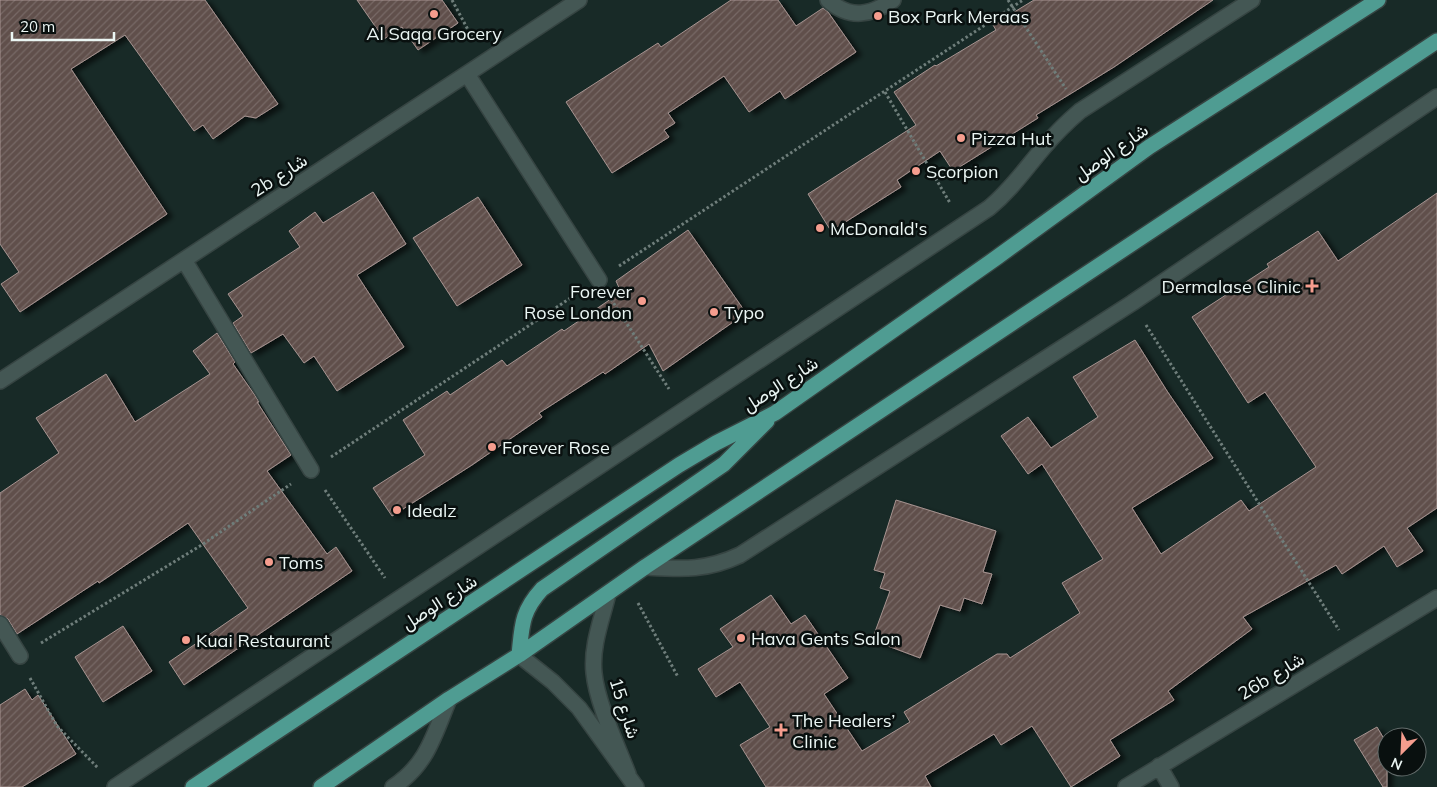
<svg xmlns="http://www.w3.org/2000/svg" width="1437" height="787" viewBox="0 0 1437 787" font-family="Mulish,Vazirmatn,sans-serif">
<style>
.building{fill:url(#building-hatch);stroke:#a79491;filter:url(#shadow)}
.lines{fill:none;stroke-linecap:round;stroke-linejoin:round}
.minor-casing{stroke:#364442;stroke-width:18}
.major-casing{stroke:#364442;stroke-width:18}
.path{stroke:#6f7e7b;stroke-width:3;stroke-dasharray:2.5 2.5;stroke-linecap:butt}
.minor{stroke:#445754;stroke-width:15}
.major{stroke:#4f9c92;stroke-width:15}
.poi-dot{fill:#f59d8e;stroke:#09100f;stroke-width:2}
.labels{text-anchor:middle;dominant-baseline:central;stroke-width:5;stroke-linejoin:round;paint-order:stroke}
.poi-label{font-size:18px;fill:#ebf6f4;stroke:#09100f;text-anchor:start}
.street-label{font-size:18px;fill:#ebf6f4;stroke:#09100f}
</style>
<defs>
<pattern id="building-hatch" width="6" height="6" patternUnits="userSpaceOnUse" patternTransform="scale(1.25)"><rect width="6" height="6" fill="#604f4b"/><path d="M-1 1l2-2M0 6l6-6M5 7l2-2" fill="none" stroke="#776966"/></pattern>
<filter id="shadow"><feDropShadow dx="5.5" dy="3" stdDeviation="2.5" flood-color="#0009"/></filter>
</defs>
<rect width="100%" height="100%" fill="#182a27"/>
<!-- building -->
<path class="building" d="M 0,0 L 205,0 L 278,104 L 256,118 L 245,116 L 213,139 L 203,125 L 194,131 L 125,35 L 71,69 L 167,214 L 20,312 L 1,284 L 19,272 L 0,244 Z
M 357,0 L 442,0 L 458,23 L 418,50 L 402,27 L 384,39 Z
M 731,0 L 778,0 L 796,26 L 823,8 L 828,12 L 856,52 L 785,99 L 780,91 L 749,112 L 724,76 L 668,113 L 675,123 L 664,130 L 669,137 L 612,173 L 566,102 L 658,43 L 661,47 Z
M 1034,0 L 1213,0 L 1114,67 L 1036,115 L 1038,118 L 953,171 L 940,151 L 897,180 L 901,187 L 831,231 L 808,194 L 916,125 L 894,92 L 935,65 L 936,66 L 996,30 L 993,25 Z
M 373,192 L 406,244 L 357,275 L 404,347 L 337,391 L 314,356 L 304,363 L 283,334 L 251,353 L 233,323 L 243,316 L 228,294 L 300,247 L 289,231 L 315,212 L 323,223 Z
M 1437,193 L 1437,508 L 1407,528 L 1423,551 L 1397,567 L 1384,546 L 1342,574 L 1336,565 L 1243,617 L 1252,629 L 1168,691 L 1174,700 L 1110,740 L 1120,756 L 1071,787 L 1032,726 L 1001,745 L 994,734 L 925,776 L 931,787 L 766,787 L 740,745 L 770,727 L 740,682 L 716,697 L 698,669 L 733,647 L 720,629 L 771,595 L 791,624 L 805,615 L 848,678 L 824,694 L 862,751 L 910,722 L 904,712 L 997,654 L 1007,654 L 1010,658 L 1080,613 L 1062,583 L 1103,559 L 1042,464 L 1028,474 L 1001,436 L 1028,417 L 1051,448 L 1098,417 L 1073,377 L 1135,340 L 1167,391 L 1213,458 L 1132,508 L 1161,554 L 1241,500 L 1249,511 L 1316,467 L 1265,392 L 1248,403 L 1192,317 L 1269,267 L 1267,264 L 1318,231 L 1338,261 Z
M 478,197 L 522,265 L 457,306 L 413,238 Z
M 688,230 L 746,313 L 663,371 L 649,344 L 605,374 L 603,372 L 539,413 L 542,417 L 472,465 L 392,516 L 373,488 L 425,455 L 403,420 L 447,391 L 450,395 L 502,360 L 507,366 L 562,329 L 564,331 L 621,292 L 616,281 Z
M 217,333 L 235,362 L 233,364 L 254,394 L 259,402 L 257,402 L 291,455 L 267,471 L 327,554 L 336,547 L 352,571 L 184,685 L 169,662 L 248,608 L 188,523 L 99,583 L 98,581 L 17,634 L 8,619 L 0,615 L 0,493 L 59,453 L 36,418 L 106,374 L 135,422 L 210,374 L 193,351 Z
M 896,500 L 996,531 L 983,572 L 992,574 L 982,604 L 964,598 L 960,611 L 940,605 L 920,658 L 872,640 L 890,591 L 880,588 L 885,573 L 874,570 Z
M 123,626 L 152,671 L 103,702 L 75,657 Z
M 25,689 L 32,700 L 38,695 L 76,754 L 22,787 L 0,787 L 0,705 Z
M 1377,727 L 1387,744 L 1387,787 L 1383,787 L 1354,740 Z"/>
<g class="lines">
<defs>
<path id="minor" d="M 828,0 C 850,20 871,15 893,0
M 467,74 L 599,280
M 184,260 L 311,470
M 0,381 L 579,0
M 645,567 C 682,569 706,571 740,555 L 1132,303 L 1437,97
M 608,594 C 602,619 591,646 594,673 C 597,703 617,745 628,774
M 0,624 L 20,656
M 519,655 L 553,682 L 579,708 L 636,787
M 1159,766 L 1171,787
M 115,787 L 989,208 C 1011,190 1026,168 1044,147 C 1055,134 1067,122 1080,111 L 1252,0
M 393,787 C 427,765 434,735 449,699
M 1126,787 L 1437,598"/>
<path id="major" d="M 519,655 C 522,626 521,612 542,589 L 724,464 L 767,421
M 193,787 L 679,465 L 716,443 L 775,413 L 996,258 L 1149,147 L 1378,0
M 321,787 L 449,699 L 519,655 L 645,567 L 1437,41"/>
</defs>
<!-- minor casing -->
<use href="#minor" class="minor-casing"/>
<!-- major casing -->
<use href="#major" class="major-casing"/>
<!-- path -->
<path class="path" d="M 452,0 L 473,39
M 1008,0 L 1066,89
M 885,92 L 950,203
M 619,266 L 1023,0
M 611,299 L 669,389
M 1146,325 L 1339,630
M 331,457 L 578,293
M 325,490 L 385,578
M 638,603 L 678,677
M 41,643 L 200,546 L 291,484
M 30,678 L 57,726 L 98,768"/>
<!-- minor -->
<use href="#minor" class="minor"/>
<!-- major -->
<use href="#major" class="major"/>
</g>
<!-- markers -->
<g class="poi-dot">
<circle cx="434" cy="14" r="5"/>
<circle cx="878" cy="16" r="5"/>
<circle cx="961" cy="138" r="5"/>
<circle cx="916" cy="171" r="5"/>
<circle cx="820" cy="228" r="5"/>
<path d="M1309.5 278.5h5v5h5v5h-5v5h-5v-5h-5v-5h5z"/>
<circle cx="642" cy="301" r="5"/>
<circle cx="714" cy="312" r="5"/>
<circle cx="492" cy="447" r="5"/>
<circle cx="397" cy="510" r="5"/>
<circle cx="269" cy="562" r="5"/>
<circle cx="741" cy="638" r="5"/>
<circle cx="186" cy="640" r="5"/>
<path d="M778.5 722.5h5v5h5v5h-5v5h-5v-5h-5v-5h5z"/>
</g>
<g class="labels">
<!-- poi labels -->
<g class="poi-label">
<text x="888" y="16">Box Park Meraas</text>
<text x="434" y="33" text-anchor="middle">Al Saqa Grocery</text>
<text x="971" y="138">Pizza Hut</text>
<text x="926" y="171">Scorpion</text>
<text x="830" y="228">McDonald's</text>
<text x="1301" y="286" text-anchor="end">Dermalase Clinic</text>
<text x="632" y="291" text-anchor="end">Forever<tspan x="632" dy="21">Rose London</tspan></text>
<text x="724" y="312">Typo</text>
<text x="502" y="447">Forever Rose</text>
<text x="407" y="510">Idealz</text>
<text x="279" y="562">Toms</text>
<text x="751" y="638">Hava Gents Salon</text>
<text x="196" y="640">Kuai Restaurant</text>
<text x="792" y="720">The Healers’<tspan x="792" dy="21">Clinic</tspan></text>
</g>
<!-- street labels -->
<g class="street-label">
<text transform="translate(1111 152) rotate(-35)">شارع الوصل</text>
<text transform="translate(279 175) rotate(-33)">2b شارع</text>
<text transform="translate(780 384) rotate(-33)">شارع الوصل</text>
<text transform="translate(439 602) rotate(-33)">شارع الوصل</text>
<text transform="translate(1271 676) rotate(-31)">26b شارع</text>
<text transform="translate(625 708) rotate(72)">شارع 15</text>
</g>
</g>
<!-- north arrow -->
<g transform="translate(1402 752) rotate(204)"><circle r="24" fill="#09100f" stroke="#636c6b"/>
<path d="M0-4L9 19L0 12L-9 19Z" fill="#f59d8e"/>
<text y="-8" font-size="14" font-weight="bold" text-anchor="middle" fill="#ebf6f4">N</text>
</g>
<!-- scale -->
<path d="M12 32v8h102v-8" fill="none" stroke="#ebf6f4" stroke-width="2.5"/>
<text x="20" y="32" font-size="15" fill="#ebf6f4" stroke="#09100f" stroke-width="4" paint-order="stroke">20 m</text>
</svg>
